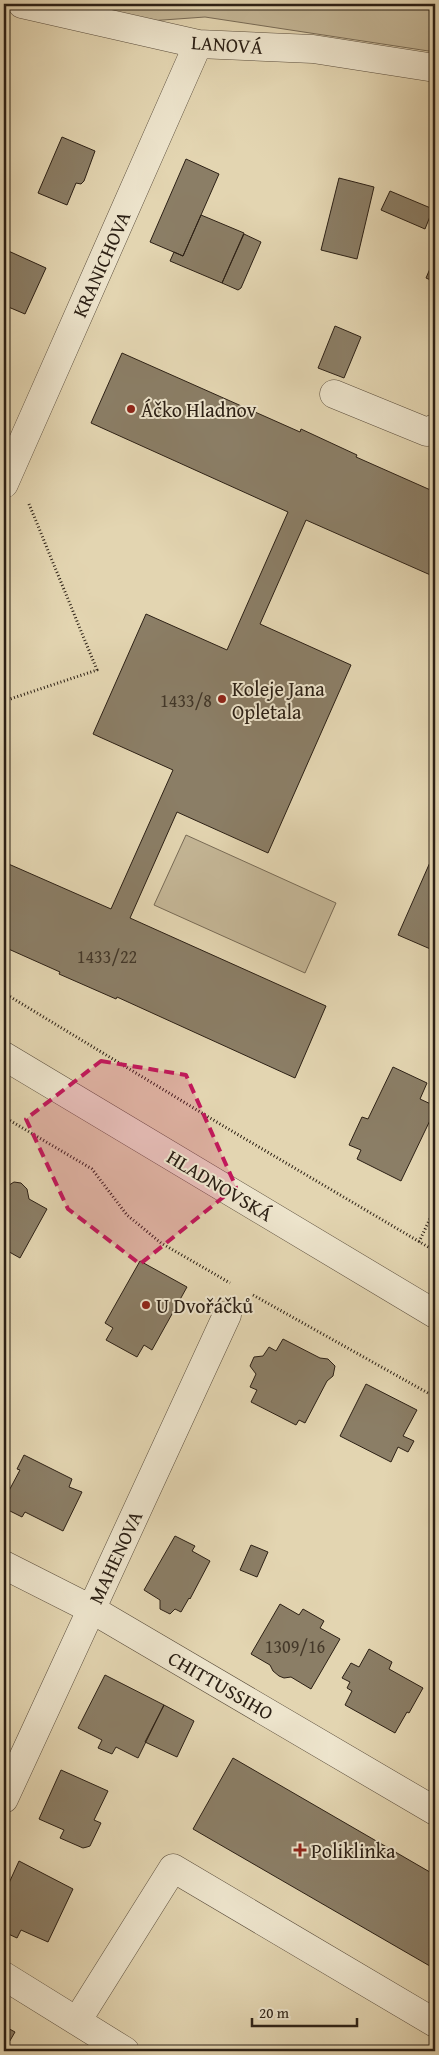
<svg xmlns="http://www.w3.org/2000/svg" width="439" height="2055" viewBox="0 0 439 2055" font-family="'Gentium Book Plus',serif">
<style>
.green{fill:#c4b696;stroke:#786b56}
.building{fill:#8b7e66;stroke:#2c2015}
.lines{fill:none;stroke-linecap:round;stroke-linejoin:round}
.minor-casing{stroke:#5a4d3c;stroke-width:29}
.path{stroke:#2c2015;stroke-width:3;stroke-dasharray:1 2.5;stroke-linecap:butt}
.minor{stroke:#ede4cc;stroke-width:28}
.marked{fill:#c2185b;fill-opacity:0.2;stroke:#c2185b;stroke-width:4;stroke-dasharray:10 6;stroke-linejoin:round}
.poi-dot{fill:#8f2418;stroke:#ede4cc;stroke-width:2}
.labels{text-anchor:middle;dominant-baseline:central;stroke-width:4;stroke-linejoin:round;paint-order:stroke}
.number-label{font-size:18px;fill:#443829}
.street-label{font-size:20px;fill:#2c2015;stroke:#ede4cc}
.poi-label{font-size:20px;fill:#2c2015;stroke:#ede4cc;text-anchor:start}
</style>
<rect width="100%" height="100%" fill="#e3d5b1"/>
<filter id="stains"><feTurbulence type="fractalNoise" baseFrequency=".004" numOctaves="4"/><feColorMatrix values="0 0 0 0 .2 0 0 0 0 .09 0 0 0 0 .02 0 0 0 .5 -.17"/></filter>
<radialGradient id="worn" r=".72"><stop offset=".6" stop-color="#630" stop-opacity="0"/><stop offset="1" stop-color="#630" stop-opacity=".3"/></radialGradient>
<!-- green -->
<path class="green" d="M 77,4 L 435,4 L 435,52 L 205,17 L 149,21 Z
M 186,835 L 336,903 L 305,973 L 154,905 Z"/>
<!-- building -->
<path class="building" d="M 62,137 L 95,151 L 84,181 L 81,184 L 76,183 L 67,205 L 38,193 Z
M 186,159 L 219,174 L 183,256 L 150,242 Z
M 339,178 L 374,187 L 357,259 L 321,250 Z
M 390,191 L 433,209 L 425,229 L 381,210 Z
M 201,215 L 244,233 L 222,283 L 170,261 L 174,252 L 183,256 Z
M 244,234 L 261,242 L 241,288 L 238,290 L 222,283 Z
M 4,249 L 46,268 L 25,314 L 6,306 L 4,310 Z
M 435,257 L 435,282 L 426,278 Z
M 335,326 L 361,337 L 344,378 L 318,368 Z
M 122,353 L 300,432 L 301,429 L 357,455 L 356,457 L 435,492 L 435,577 L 306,520 L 260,624 L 351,665 L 268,853 L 177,812 L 130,918 L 326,1006 L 295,1078 L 117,997 L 116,999 L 59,974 L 60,972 L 4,947 L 4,862 L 111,909 L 173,770 L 93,734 L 146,614 L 227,650 L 288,512 L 91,423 Z
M 435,851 L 435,951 L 398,935 Z
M 393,1067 L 427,1083 L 420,1099 L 435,1106 L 435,1110 L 401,1181 L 357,1159 L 361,1150 L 349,1145 L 362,1117 L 368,1119 Z
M 14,1182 L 21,1183 L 27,1189 L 29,1199 L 47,1209 L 20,1258 L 4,1249 L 4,1186 L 6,1187 Z
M 140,1261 L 187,1287 L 152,1350 L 144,1345 L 137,1357 L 106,1340 L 113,1328 L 105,1323 Z
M 283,1339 L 320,1358 L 328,1359 L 335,1366 L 333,1376 L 327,1381 L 305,1423 L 299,1420 L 296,1425 L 251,1402 L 257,1390 L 250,1387 L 256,1374 L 250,1366 L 254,1357 L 263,1356 L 269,1347 L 276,1351 Z
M 366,1384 L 417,1410 L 403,1436 L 414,1441 L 408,1452 L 398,1447 L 391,1462 L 340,1436 Z
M 24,1455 L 72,1479 L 69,1487 L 82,1492 L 63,1531 L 25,1512 L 22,1517 L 4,1508 L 4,1500 L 20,1470 L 17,1469 Z
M 175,1536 L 195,1546 L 192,1551 L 210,1561 L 190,1599 L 189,1598 L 181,1612 L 175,1609 L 170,1614 L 160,1609 L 160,1600 L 144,1590 Z
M 251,1545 L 268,1552 L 257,1577 L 240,1570 Z
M 280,1604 L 299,1615 L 303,1609 L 324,1621 L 320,1628 L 340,1639 L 311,1689 L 291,1677 L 284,1678 L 279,1676 L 273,1671 L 270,1665 L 251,1654 Z
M 369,1649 L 392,1662 L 389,1669 L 423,1688 L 409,1713 L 407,1712 L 395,1733 L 345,1705 L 352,1691 L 347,1688 L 350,1682 L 342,1678 L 351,1663 L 359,1667 Z
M 105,1675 L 164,1705 L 138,1758 L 116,1747 L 112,1754 L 98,1748 L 102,1740 L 78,1728 Z
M 164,1705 L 194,1721 L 177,1757 L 145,1742 Z
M 233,1758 L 435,1875 L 435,1969 L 193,1829 Z
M 61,1770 L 108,1791 L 94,1820 L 101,1823 L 90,1846 L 87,1847 L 83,1848 L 60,1838 L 64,1830 L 39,1819 Z
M 19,1861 L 73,1889 L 48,1942 L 21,1930 L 17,1938 L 4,1932 L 6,1923 L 4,1922 L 4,1894 Z
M 4,2026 L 15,2032 L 4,2051 Z"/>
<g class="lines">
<defs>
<path id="minor" d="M 22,4 L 198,44 L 313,49 L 435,68
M 334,394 L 427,432 L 435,428
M 4,484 L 198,44
M 4,1056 L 435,1314
M 4,1565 L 91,1609 L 435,1811
M 4,1799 L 227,1315
M 4,1976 L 125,2051
M 77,2021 L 173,1868 L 435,2023"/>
</defs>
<!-- minor casing -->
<use href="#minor" class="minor-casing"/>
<!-- path -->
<path class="path" d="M 4,701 L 97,670 L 29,504
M 4,993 L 220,1124 L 435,1251
M 4,1117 L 92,1169 L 127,1215 L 161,1243 L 230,1283
M 419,1242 L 435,1208
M 253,1295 L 435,1397"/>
<!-- minor -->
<use href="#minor" class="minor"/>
</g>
<!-- marked area -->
<path class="marked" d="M 101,1061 L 186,1075 L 236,1187 L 140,1264 L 68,1209 L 26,1119 Z"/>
<!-- markers -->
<g class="poi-dot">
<circle cx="131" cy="409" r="5"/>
<circle cx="222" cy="699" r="5"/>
<circle cx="146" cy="1305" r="5"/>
<path d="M297.5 1842.5h5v5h5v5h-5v5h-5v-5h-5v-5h5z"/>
</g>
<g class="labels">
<!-- number labels -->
<g class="number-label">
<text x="186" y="700">1433/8</text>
<text x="107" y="956">1433/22</text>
<text x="295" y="1646">1309/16</text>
</g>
<!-- street labels -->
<g class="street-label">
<text transform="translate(227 44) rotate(4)">LANOVÁ</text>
<text transform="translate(101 264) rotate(-66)">KRANICHOVA</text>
<text transform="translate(220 1185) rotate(31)">HLADNOVSKÁ</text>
<text transform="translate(115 1557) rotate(-65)">MAHENOVA</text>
<text transform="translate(221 1685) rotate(30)">CHITTUSSIHO</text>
</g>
<!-- poi labels -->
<g class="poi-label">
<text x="141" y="409">Áčko Hladnov</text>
<text x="232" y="688">Koleje Jana<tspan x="232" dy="23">Opletala</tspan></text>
<text x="156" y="1305">U Dvořáčků</text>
<text x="311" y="1850">Poliklinka</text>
</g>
</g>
<!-- margin -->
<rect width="439" height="2055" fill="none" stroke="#e3d5b1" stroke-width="20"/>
<rect x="5" y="5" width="429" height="2045" fill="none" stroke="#2c2015" stroke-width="2.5"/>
<rect x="10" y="10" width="419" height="2035" fill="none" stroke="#2c2015"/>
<!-- scale -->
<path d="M252 2018v8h105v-8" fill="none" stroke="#2c2015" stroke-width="2.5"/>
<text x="259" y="2018" font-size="15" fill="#2c2015" stroke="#ede4cc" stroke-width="4" paint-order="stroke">20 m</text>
<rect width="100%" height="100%" filter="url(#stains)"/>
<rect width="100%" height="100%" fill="url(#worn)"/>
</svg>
